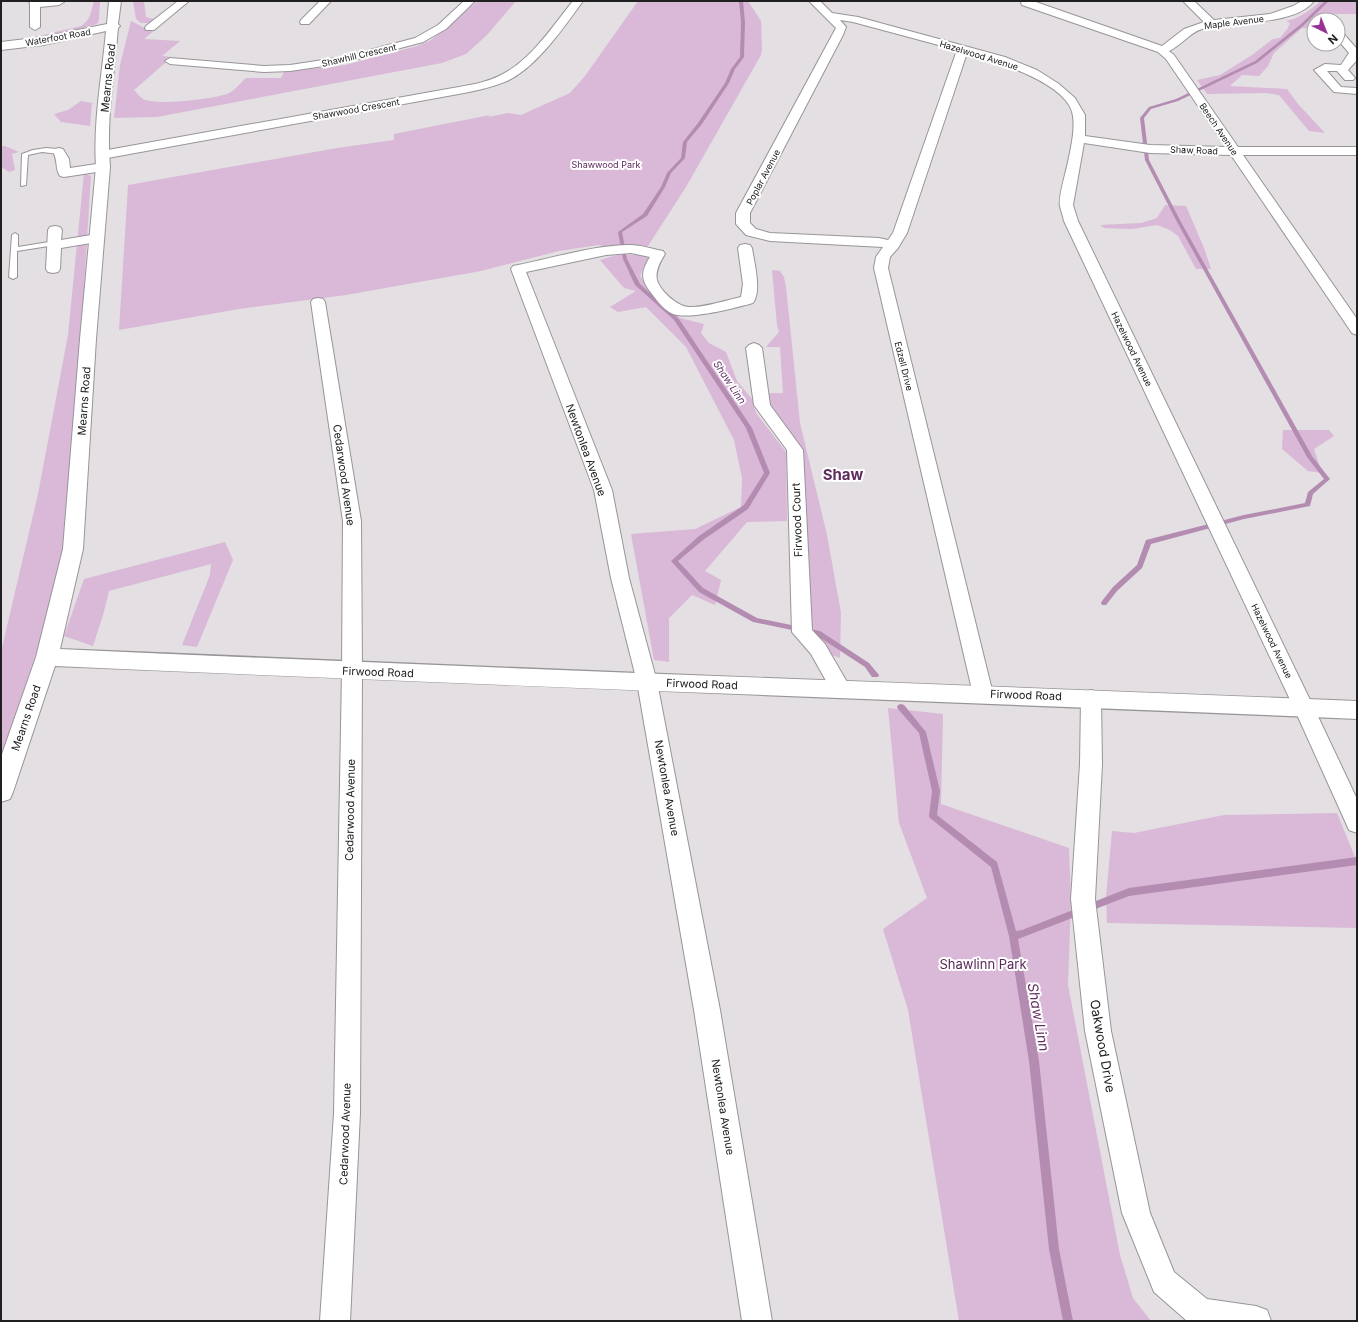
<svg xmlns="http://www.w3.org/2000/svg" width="1358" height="1322" viewBox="0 0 1358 1322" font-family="Inter,sans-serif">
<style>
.green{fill:#d9b9d7}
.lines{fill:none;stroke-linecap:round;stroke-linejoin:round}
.stream{fill:#b48cb1;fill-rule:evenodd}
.service-casing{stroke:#989598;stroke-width:2}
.minor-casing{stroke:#989598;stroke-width:2}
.tertiary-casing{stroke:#989598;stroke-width:2}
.service{fill:#fff;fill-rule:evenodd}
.minor{fill:#fff;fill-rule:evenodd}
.tertiary{fill:#fff;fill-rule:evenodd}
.labels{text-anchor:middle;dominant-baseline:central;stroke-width:4;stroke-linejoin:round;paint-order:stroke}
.far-street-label{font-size:9px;fill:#212021;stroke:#fff}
.far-park-label{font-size:9px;fill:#5b2859;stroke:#fff}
.far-water-label{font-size:10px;font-style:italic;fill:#643062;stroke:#fff}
.street-label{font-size:11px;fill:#212021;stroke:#fff}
.near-park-label{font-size:13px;fill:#5b2859;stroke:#fff}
.near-street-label{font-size:13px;fill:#212021;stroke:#fff}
.near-water-label{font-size:14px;font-style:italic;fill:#643062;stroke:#fff}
.district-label{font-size:15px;font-weight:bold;fill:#5e2c5c;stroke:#fff}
</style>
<rect width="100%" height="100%" fill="#e3dfe2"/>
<!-- green -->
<path class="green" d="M 94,1 L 100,1 L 99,19 L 97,24 L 72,31 L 35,37 L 81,26 C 91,20 91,11 94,1 Z
M 133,1 L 144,1 L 146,17 L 154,19 L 150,23 L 141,23 L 136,19 Z
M 478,1 L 516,1 L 487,35 L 466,54 L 442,63 L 157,117 L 114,118 L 120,65 L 131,21 L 147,29 L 156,29 L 144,39 L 180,41 L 162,56 L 172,57 L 134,90 C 137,93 140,97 143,99 C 157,106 212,99 227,94 C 235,91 240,83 246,78 L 281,78 L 284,72 L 345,65 L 417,46 L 431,40 Z
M 638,1 L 748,1 L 761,21 L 762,49 L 761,55 L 686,187 L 648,246 L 607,247 L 599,245 L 559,251 L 481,271 L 346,295 L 239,309 L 119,330 L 128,185 L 337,148 L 394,140 L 394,134 L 490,115 L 488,117 L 508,113 L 521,115 L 570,93 L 585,76 Z
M 1321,1 L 1357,1 L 1357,14 L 1326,14 L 1317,20 L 1314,20 L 1314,29 L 1302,28 L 1274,53 L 1268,66 L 1259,76 L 1242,75 L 1230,86 L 1287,89 L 1298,104 L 1325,133 L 1309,131 L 1279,95 L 1266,93 L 1207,94 L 1197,80 L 1220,75 L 1252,55 L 1273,39 L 1280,38 L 1288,28 L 1290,23 L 1286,21 C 1300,18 1310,10 1321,1 Z
M 81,101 L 92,103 L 90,126 L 61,122 L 54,114 L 68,110 Z
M 1,146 L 5,146 L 19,152 L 12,154 L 15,170 L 9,172 L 1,167 Z
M 84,173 L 91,176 L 80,351 L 64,545 L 60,581 L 1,759 L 1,652 L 38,494 L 68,335 Z
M 1165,205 L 1186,206 L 1204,248 L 1211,269 L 1196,269 L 1178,236 L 1170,230 L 1157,225 L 1132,229 L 1104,228 L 1100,225 L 1141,223 L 1157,218 Z
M 617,255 L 639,255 L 649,257 L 640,276 L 651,291 L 680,318 L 704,324 L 701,333 L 709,343 L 726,352 L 737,381 L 752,399 L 756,413 L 786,452 L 787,521 L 747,522 L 705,571 L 721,580 L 715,605 L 692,595 L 669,618 L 669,662 L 654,660 L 631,534 L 695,529 L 741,507 L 742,478 L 734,440 L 686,347 L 646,307 L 618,312 L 610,307 L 636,291 L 624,288 L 600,260 Z
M 772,270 L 780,271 L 784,277 L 786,287 L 800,423 L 827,535 L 841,613 L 840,658 L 829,654 L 811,625 L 800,449 L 770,408 L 769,393 L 783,393 L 780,347 L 766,347 L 779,332 L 777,325 Z
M 1283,430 L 1329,430 L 1334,436 L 1314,449 L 1322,473 L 1308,471 L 1282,449 Z
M 225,542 L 233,560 L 197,647 L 182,645 L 210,575 L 211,564 L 109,591 L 103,615 L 93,646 L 64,636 L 84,579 Z
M 888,708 L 943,714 L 941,804 L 1069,848 L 1071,901 L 1068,985 L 1120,1255 L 1133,1298 L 1151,1321 L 959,1321 L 908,1010 L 883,929 L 927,898 L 899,823 Z
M 1337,813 L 1357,862 L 1357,928 L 1107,923 L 1106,897 L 1112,831 L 1134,833 L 1224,815 Z"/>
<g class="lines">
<!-- stream -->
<path class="stream" d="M 739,1 L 743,1 L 745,22 L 744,57 L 735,69 L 729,83 L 702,124 L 687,142 L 685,158 L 671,173 L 665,187 L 647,216 L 622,232 L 627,259 L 640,284 L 679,319 L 752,428 L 770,473 L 748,509 L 703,540 L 678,561 L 703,588 L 757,618 L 820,631 L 869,663 L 879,675 L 878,677 L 872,677 L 865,667 L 816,635 L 753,622 L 699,592 L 671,561 L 699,536 L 744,505 L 764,473 L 746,428 L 674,320 L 635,285 L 623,259 L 618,232 L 643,214 L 661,187 L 667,173 L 681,158 L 683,142 L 698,123 L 725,83 L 731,69 L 740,57 L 741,22 Z
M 1325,1 L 1329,1 L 1303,26 L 1257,63 L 1178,101 L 1151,109 L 1144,118 L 1149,160 L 1181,222 L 1312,456 L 1330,479 L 1313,494 L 1310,506 L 1244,519 L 1151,544 L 1142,568 L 1117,591 L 1106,605 L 1102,605 L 1101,603 L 1102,601 L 1113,587 L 1137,565 L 1146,540 L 1244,515 L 1305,503 L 1308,492 L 1324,479 L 1307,457 L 1177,222 L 1145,160 L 1140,118 L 1149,107 L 1176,99 L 1255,61 L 1301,24 Z
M 901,704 L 904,705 L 926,732 L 940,791 L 937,815 L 997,862 L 1016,931 L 1022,930 L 1129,888 L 1357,857 L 1357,865 L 1129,896 L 1018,939 L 1039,1061 L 1059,1249 L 1073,1321 L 1063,1321 L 1049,1249 L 1029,1061 L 1009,936 L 991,867 L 930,818 L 929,816 L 932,791 L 919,733 L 898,709 L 897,707 L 898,705 Z"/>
<defs>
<path id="service" d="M 46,148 L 57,149 L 62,152 L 59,154 L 42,152 L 28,155 L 26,185 L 21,186 L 22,154 L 33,150 Z
M 15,233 L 18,235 L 18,247 L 55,241 L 58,243 L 55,245 L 17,251 L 17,277 L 13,279 L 9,277 L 12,235 Z"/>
<path id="minor" d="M 28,1 L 63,1 L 64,2 L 59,5 L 40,7 L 40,27 L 35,30 L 30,27 L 30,3 Z
M 178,1 L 189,1 L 154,30 L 146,30 L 145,28 L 146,26 Z
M 320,1 L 331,1 L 309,24 L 301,24 L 300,22 L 301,20 Z
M 464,1 L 475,1 L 446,29 L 423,42 L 344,63 L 290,71 L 264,72 L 170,64 L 165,61 L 170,58 L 264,66 L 290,65 L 343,57 L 415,38 L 438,25 Z
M 573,1 L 583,1 C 564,27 537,67 507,81 C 490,88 471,92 453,95 L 102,159 L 98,158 L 96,155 L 98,152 L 102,151 L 453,88 C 469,85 486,83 501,75 C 531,60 552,27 573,1 Z
M 809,1 L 820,1 L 832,13 L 858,17 L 1005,57 L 1037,70 L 1059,84 L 1075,98 L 1085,115 L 1085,136 L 1150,145 L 1226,147 L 1166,59 L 1158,52 L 1022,5 L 1021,3 L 1022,1 L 1033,1 L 1162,46 L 1184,29 L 1204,22 L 1183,1 L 1194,1 L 1214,20 L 1270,14 L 1293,6 L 1302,1 L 1314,1 C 1294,27 1231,20 1202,29 C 1189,33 1182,45 1169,51 L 1174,55 L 1238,147 L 1357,147 L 1357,155 L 1243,155 L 1357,319 L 1357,335 L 1352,333 L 1231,155 L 1150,153 L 1084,143 L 1073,205 L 1078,221 L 1314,708 L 1357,799 L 1357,833 L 1349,830 L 1294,708 L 1064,221 C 1063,216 1061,211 1060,206 C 1058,198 1066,172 1068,162 C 1071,147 1075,131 1073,116 C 1069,83 994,61 967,53 L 907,233 L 898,248 L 890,257 L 888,268 L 993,694 L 990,700 L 983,702 L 976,700 L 973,694 L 874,268 L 876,257 L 883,247 L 770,241 L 746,235 L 736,224 L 736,213 L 836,28 ZM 840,20 L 853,22 L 957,50 L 893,233 L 888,240 L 879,238 L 770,233 L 756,229 L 750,223 L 750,213 L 843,35 L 846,27 Z
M 1338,31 L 1342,32 L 1357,49 L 1357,60 L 1348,70 L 1355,78 L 1353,80 L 1345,80 L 1337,71 L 1327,71 L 1341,87 L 1357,88 L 1357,94 L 1334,92 L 1314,70 L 1325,64 L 1341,65 L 1349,53 L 1338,40 Z
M 59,148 L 63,149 L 69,159 L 70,168 L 103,163 L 107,164 L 109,167 L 107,170 L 103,171 L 64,177 L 60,176 C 55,169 58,160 53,152 L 55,149 Z
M 55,226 L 60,227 L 62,230 L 61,240 L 97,234 L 102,235 L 104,238 L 102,241 L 97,242 L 61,248 L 60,269 L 58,272 L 53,273 L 48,272 L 46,269 L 48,230 L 50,227 Z
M 745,244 L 750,245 L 752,248 C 754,262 762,291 753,303 C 735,308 686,321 671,313 C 662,308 655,298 649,290 C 640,278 642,270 650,257 L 631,253 L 606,255 L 526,272 L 612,490 L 629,578 L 657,682 L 720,1010 L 772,1321 L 742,1321 L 694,1010 L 637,682 L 611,578 L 594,490 L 511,269 L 513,266 L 518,265 C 553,258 595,245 630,245 C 640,245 653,249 663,251 L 665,254 C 660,262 655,271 657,280 C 660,291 678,307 689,307 C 703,308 727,300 741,297 L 743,284 L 738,248 L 740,245 Z
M 318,298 L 323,299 L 325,302 L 361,521 L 362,671 L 360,1113 L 350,1321 L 320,1321 L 334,1113 L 342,671 L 343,521 L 311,302 L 313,299 Z
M 754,343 L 759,345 L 762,348 L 770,405 L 803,450 L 812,630 L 825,644 L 851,689 L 848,695 L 841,697 L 834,695 L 811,654 L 792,632 L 787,450 L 754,405 L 746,348 L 749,345 Z
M 1091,690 L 1098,692 L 1101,698 L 1102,764 L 1095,899 L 1111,1031 L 1150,1213 L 1174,1272 L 1207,1299 L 1256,1306 L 1267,1310 L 1271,1321 L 1187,1321 L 1154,1292 L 1122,1213 L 1085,1031 L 1071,899 L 1080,764 L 1081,698 L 1084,692 Z"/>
<path id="tertiary" d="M 109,1 L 121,1 L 118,24 L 120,26 L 118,28 C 114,74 106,122 110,167 L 96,339 L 83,549 L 60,649 C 492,669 925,683 1357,701 L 1357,719 C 923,700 489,686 55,666 L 13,792 L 10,799 L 1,802 L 1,757 L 36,657 L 63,549 L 80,339 L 96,167 C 93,122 102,76 106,31 L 43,45 L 1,50 L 1,42 L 43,37 L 107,24 Z"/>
</defs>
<!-- service casing -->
<use href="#service" class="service-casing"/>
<!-- minor casing -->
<use href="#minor" class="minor-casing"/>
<!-- tertiary casing -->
<use href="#tertiary" class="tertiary-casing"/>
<!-- service -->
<use href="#service" class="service"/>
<!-- minor -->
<use href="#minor" class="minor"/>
<!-- tertiary -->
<use href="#tertiary" class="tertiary"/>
</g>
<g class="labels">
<!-- far-street labels -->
<g class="far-street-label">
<text transform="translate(1234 22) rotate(-7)">Maple Avenue</text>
<text transform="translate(58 37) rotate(-10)">Waterfoot Road</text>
<text transform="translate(359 55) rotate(-13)">Shawhill Crescent</text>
<text transform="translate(979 55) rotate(17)">Hazelwood Avenue</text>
<text transform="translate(356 109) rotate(-10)">Shawwood Crescent</text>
<text transform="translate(1219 129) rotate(56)">Beech Avenue</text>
<text transform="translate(1194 150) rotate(2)">Shaw Road</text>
<text transform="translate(763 177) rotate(-62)">Poplar Avenue</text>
<text transform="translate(1132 349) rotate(64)">Hazelwood Avenue</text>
<text transform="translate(904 366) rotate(76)">Edzell Drive</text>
<text transform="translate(1272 641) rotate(64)">Hazelwood Avenue</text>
</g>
<!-- far-park labels -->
<g class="far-park-label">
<text x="606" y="164">Shawwood Park</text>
</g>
<!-- far-water labels -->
<g class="far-water-label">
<text transform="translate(730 382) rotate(56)">Shaw Linn</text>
</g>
<!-- street labels -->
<g class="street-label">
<text transform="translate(108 78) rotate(-84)">Mearns Road</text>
<text transform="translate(84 401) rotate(-86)">Mearns Road</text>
<text transform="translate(586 450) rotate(70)">Newtonlea Avenue</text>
<text transform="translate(344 475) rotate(82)">Cedarwood Avenue</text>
<text transform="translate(797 520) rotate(-92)">Firwood Court</text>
<text transform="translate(378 672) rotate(2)">Firwood Road</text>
<text transform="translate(702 684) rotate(2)">Firwood Road</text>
<text transform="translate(1026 695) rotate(2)">Firwood Road</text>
<text transform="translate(26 718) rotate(-71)">Mearns Road</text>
<text transform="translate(667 788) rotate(80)">Newtonlea Avenue</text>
<text transform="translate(350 810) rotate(-89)">Cedarwood Avenue</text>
<text transform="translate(723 1107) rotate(81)">Newtonlea Avenue</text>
<text transform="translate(345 1134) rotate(-88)">Cedarwood Avenue</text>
</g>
<!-- near-park labels -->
<g class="near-park-label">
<text x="983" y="964">Shawlinn Park</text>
</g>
<!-- near-street labels -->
<g class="near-street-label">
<text transform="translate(1103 1046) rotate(80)">Oakwood Drive</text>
</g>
<!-- near-water labels -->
<g class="near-water-label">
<text transform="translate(1039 1017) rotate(80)">Shaw Linn</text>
</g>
<!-- district labels -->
<g class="district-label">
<text x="843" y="474">Shaw</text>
</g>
</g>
<!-- border -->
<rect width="1358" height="1322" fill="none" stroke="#212021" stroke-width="4"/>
<!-- north arrow -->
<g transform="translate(1326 32) rotate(137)"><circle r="19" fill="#ffffff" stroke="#a6a6a6"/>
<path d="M0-3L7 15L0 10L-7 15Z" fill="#983296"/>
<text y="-6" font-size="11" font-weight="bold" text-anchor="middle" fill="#212021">N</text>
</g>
</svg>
